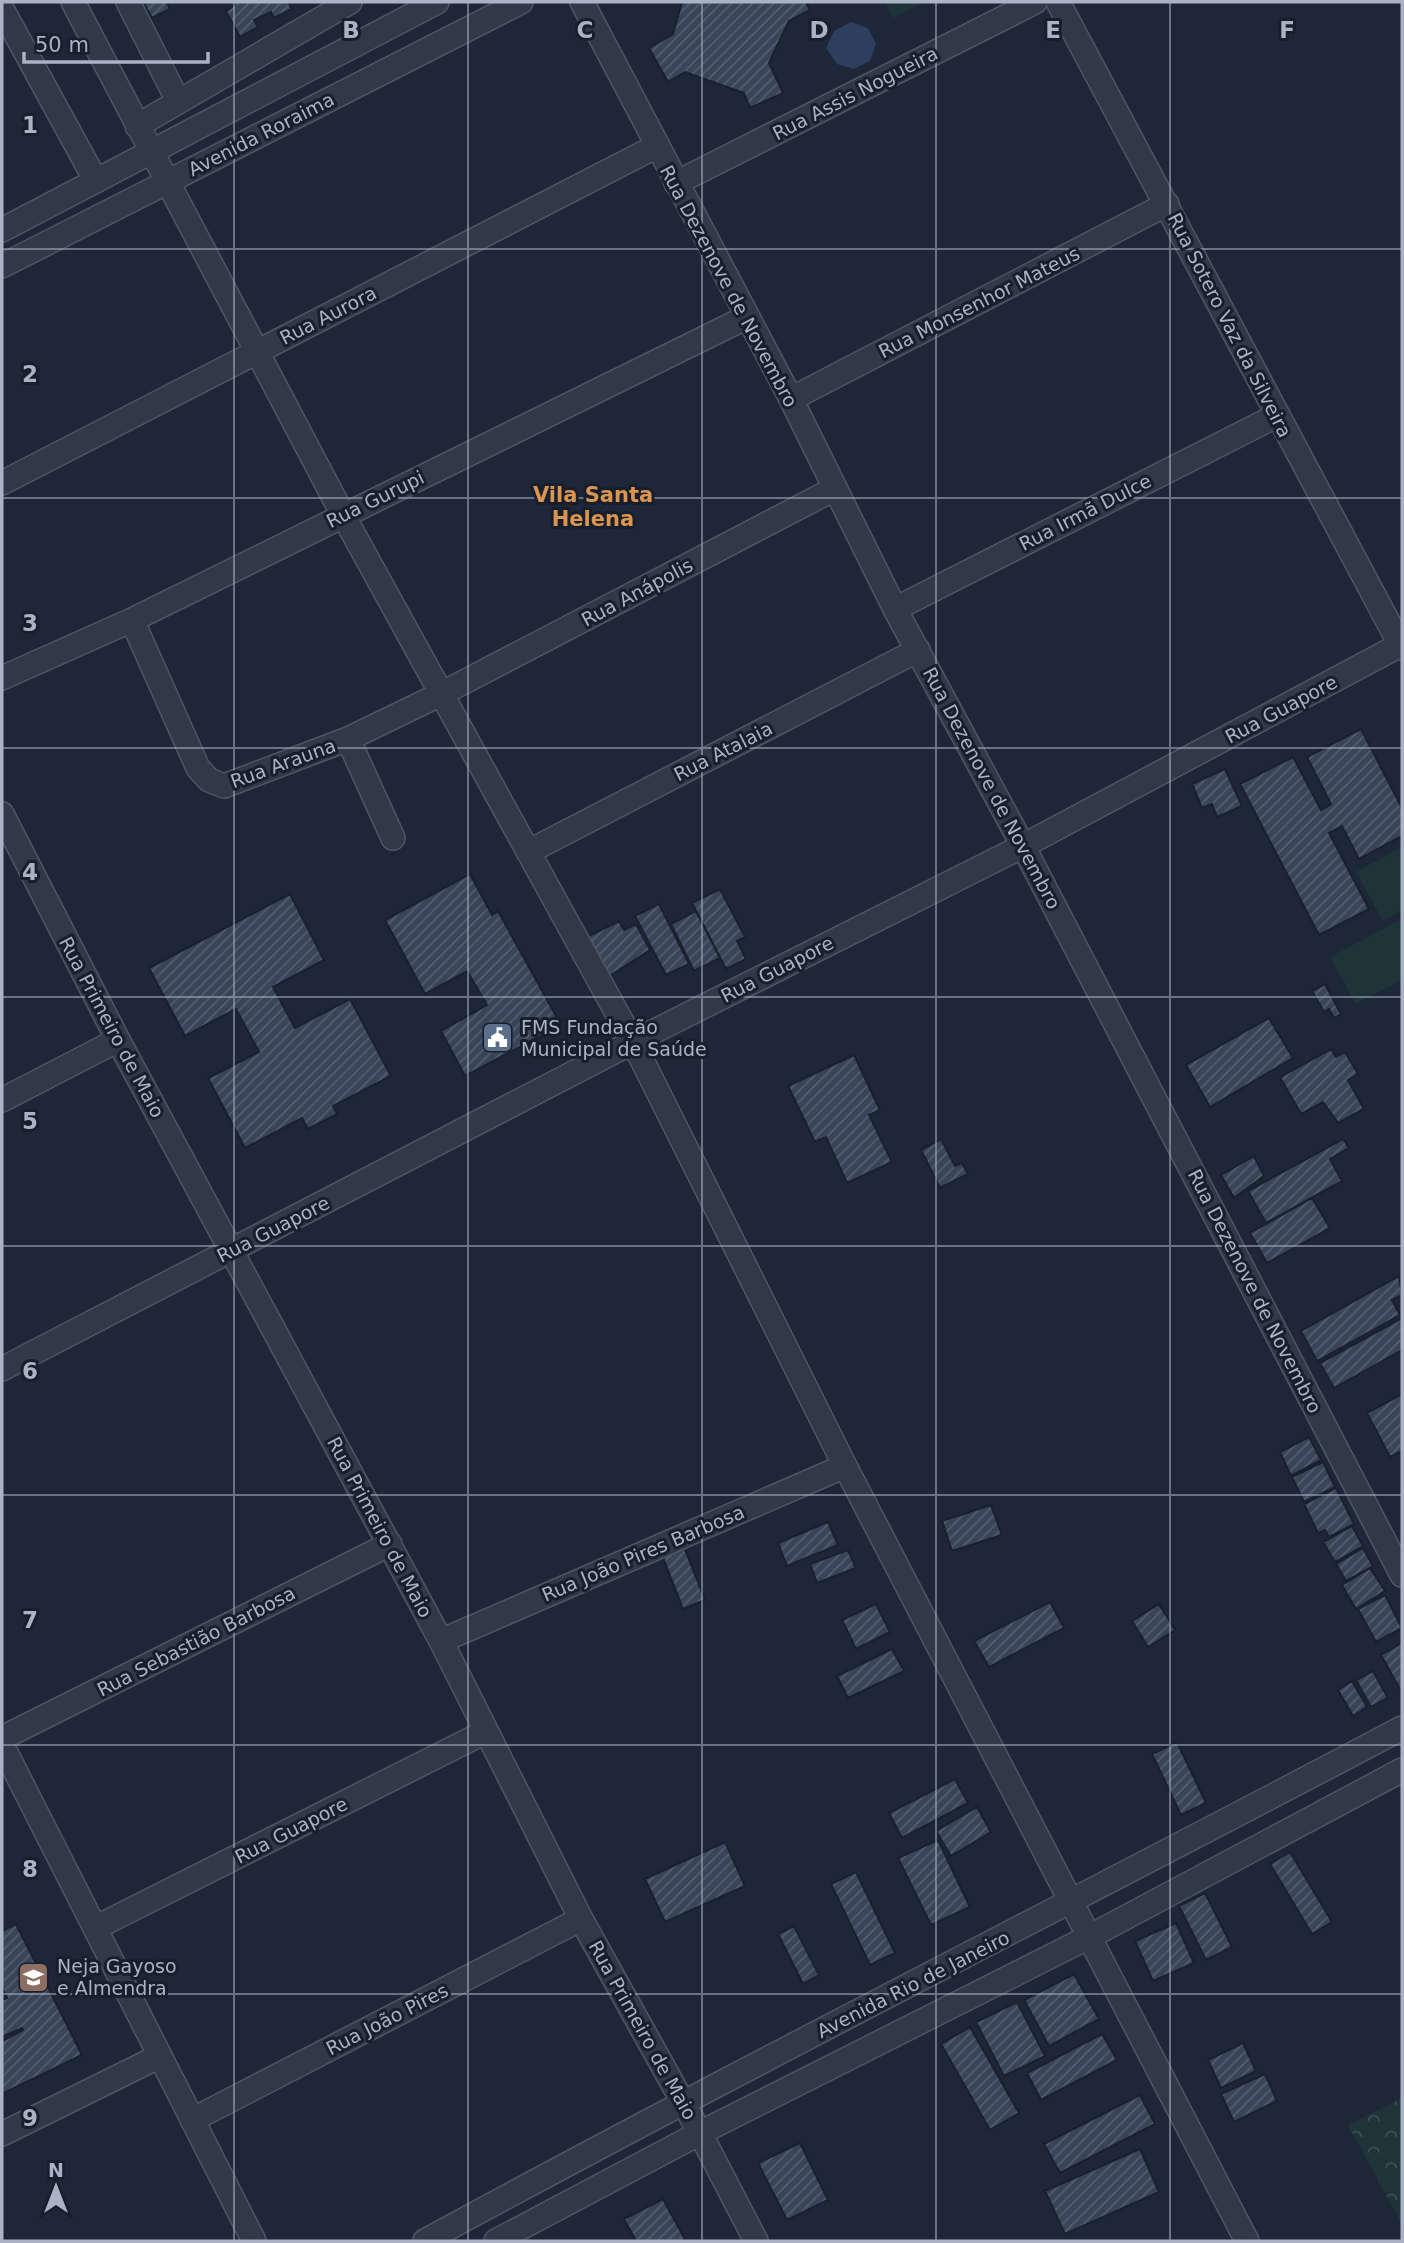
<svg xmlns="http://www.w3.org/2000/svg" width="1404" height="2243" viewBox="0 0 1404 2243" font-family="'DejaVu Sans',sans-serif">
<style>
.green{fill:#1f3438}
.forest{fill:url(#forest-crowns)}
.water{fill:#2d3e5e}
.building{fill:url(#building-hatch);stroke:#19202e;stroke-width:2}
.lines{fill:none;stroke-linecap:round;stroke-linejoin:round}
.minor-casing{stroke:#4e5666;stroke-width:26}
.minor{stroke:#313948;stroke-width:23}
.grid{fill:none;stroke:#aab3c5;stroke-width:2;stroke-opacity:0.55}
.labels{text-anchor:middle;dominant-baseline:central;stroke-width:6;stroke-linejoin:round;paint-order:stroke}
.street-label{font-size:19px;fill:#aab3c5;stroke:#171e2c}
.poi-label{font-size:19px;fill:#aab3c5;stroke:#171e2c;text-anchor:start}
.neighbourhood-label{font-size:21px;font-weight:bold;fill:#dc954f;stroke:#171e2c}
.grid-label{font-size:23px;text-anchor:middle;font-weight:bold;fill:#aab3c5;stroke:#171e2c;stroke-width:6;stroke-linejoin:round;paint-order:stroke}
</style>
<defs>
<pattern id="forest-crowns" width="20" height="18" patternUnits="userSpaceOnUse" patternTransform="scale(1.75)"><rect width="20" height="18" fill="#1f3438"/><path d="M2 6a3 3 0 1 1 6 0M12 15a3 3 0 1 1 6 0" fill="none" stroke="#3d4f53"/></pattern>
<pattern id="building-hatch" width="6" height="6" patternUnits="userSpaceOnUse" patternTransform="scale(1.75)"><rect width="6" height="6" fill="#394458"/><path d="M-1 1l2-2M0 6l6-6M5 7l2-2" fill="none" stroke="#535d6e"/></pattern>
</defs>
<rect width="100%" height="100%" fill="#1d2737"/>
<!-- green -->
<path class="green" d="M 885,2 L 924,2 L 893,18 Z
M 1402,847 L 1402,910 L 1383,921 L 1356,872 Z
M 1402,919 L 1402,980 L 1356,1004 L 1330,957 Z"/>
<!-- forest -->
<path class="forest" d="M 1402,2098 L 1402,2224 L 1348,2125 Z"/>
<!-- water -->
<path class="water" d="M 851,22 L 868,28 L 876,44 L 870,61 L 854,69 L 837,64 L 826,48 L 834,31 Z"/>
<!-- building -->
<path class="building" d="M 143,2 L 167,2 L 170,9 L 152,18 Z
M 233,2 L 288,2 L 292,9 L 274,18 L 271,12 L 254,20 L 258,27 L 240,37 L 226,11 L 235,5 Z
M 682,2 L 806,2 L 810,10 L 789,21 L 769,63 L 783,93 L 750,108 L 744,93 L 685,72 L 668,82 L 649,48 L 673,34 Z
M 1361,729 L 1402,808 L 1402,836 L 1359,859 L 1342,826 L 1329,833 L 1369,909 L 1319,935 L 1240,784 L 1293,757 L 1321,810 L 1331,804 L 1307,757 Z
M 1225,769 L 1242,806 L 1217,817 L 1212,804 L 1202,808 L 1192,784 Z
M 470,874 L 492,915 L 498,911 L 561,1025 L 465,1076 L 441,1031 L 487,1005 L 467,971 L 425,994 L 385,920 Z
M 720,889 L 745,937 L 737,941 L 746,959 L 726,969 L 692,903 Z
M 290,894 L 324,960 L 273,987 L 295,1028 L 350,999 L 391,1076 L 333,1106 L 337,1114 L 308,1129 L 302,1118 L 245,1148 L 208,1078 L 259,1052 L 236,1009 L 185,1036 L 149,968 Z
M 659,904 L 689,964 L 666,975 L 635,916 Z
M 696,911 L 720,958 L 694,971 L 671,924 Z
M 619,921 L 624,930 L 636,924 L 650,950 L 608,977 L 587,937 Z
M 1325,984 L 1341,1014 L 1334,1018 L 1329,1009 L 1324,1012 L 1312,991 Z
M 1269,1018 L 1293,1058 L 1210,1107 L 1186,1065 Z
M 1331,1049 L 1336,1057 L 1345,1052 L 1358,1074 L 1348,1080 L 1364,1109 L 1338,1123 L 1323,1102 L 1301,1114 L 1280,1077 Z
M 854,1055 L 880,1110 L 869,1115 L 892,1162 L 847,1183 L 826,1137 L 815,1142 L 788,1086 Z
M 941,1139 L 955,1166 L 962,1163 L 968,1174 L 940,1188 L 921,1150 Z
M 1343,1139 L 1349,1148 L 1330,1159 L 1342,1181 L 1266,1223 L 1248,1191 Z
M 1254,1156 L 1264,1176 L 1234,1198 L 1221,1175 Z
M 1312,1198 L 1330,1228 L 1267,1263 L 1250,1233 Z
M 1399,1276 L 1402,1295 L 1392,1300 L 1400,1315 L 1317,1361 L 1301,1331 Z
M 1402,1318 L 1402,1350 L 1334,1388 L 1320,1363 Z
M 1402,1394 L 1402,1451 L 1390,1457 L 1367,1413 Z
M 1309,1437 L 1321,1460 L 1291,1476 L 1280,1452 Z
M 1323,1462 L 1335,1487 L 1304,1502 L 1292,1477 Z
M 1336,1488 L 1354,1524 L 1329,1537 L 1325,1530 L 1318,1533 L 1304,1504 Z
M 991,1505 L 1002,1535 L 952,1551 L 942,1521 Z
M 828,1522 L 838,1545 L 787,1566 L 778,1543 Z
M 1352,1526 L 1363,1546 L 1335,1562 L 1323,1542 Z
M 684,1547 L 705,1600 L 683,1609 L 662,1555 Z
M 1363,1548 L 1373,1566 L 1346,1581 L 1336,1564 Z
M 848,1550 L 856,1568 L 817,1583 L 810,1564 Z
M 1370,1568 L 1385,1591 L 1356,1609 L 1342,1585 Z
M 1385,1595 L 1402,1628 L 1376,1642 L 1358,1609 Z
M 1050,1602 L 1064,1628 L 989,1667 L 974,1641 Z
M 876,1604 L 890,1632 L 856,1649 L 842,1620 Z
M 1159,1604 L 1175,1630 L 1148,1647 L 1132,1621 Z
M 1402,1643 L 1402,1693 L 1381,1655 Z
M 892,1649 L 904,1671 L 848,1698 L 837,1676 Z
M 1373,1671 L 1388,1698 L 1371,1707 L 1356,1680 Z
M 1352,1681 L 1367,1707 L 1353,1716 L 1338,1690 Z
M 1177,1742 L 1206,1803 L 1181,1815 L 1152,1754 Z
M 955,1779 L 968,1803 L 902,1838 L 889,1813 Z
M 977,1807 L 991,1832 L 951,1856 L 936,1831 Z
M 938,1840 L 970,1907 L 931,1925 L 898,1858 Z
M 725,1842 L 745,1886 L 665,1922 L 645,1879 Z
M 1290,1852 L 1332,1922 L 1312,1934 L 1270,1864 Z
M 856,1872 L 895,1953 L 870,1965 L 831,1884 Z
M 1205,1893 L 1232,1947 L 1206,1960 L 1179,1906 Z
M 1176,1923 L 1194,1963 L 1153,1981 L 1135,1941 Z
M 16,1924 L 82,2055 L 2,2094 L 2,2041 L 23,2030 L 22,2028 L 2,2037 L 2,2000 L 7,1998 L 2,1988 L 2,1931 Z
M 794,1926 L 819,1975 L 803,1984 L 778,1934 Z
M 1074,1974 L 1099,2019 L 1049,2046 L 1024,2000 Z
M 1017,2002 L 1045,2056 L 1004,2076 L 976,2022 Z
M 970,2027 L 1019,2113 L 990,2130 L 941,2044 Z
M 1102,2034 L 1117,2060 L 1041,2100 L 1027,2073 Z
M 1243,2043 L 1256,2071 L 1221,2088 L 1208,2060 Z
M 1265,2074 L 1277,2101 L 1234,2122 L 1221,2094 Z
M 1140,2095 L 1155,2124 L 1060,2173 L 1044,2144 Z
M 800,2143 L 828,2200 L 787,2220 L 758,2163 Z
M 1140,2149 L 1159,2192 L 1065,2234 L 1045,2191 Z
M 663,2199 L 686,2241 L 636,2241 L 624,2219 Z"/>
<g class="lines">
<defs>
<path id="minor" d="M 73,2 L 343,515 L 633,1042 L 845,1466 L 1247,2241
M 128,2 L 178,101
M 582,2 L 791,399 L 895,609 L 1023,846 L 1402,1575
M 1058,2 L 1402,648
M 2,9 L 96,181
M 137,126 L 350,2
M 676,183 L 1035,2
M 2,230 L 437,2
M 2,266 L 521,2
M 791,399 L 1167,204
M 2,483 L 655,147
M 895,609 L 1276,416
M 132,620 L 198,768 L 209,780 L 224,786 L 348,739 L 441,694 L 834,489
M 2,678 L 132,620 L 747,317
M 348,739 L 393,838
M 2,814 L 118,1040 L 441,1641 L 581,1919 L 700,2133 L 756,2241
M 528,852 L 918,650
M 2,1100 L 118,1040
M 2,1369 L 633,1042 L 1023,846 L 1402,644
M 441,1641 L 845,1466
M 2,1738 L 390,1544
M 2,1745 L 254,2241
M 97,1927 L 485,1732
M 192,2120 L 581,1919
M 2,2134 L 160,2056
M 425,2241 C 748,2065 1077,1900 1402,1728
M 496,2241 L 700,2133 L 1089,1937 L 1402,1770"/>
</defs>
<!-- minor casing -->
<use href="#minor" class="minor-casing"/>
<!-- minor -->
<use href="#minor" class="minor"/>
</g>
<!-- grid -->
<path class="grid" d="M 234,2 L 234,2241M 468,2 L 468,2241M 702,2 L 702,2241M 936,2 L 936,2241M 1170,2 L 1170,2241M 2,249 L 1402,249M 2,498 L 1402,498M 2,748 L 1402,748M 2,997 L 1402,997M 2,1246 L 1402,1246M 2,1495 L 1402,1495M 2,1745 L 1402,1745M 2,1994 L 1402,1994"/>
<!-- icons -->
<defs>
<symbol id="civic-square" viewBox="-11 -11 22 22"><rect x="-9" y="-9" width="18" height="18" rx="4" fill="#5c6f8a" stroke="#171e2c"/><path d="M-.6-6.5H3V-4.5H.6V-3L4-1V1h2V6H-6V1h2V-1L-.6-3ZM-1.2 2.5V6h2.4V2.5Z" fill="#fff"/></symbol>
<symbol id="school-square" viewBox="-11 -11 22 22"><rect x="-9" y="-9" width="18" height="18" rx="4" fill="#8d6e63" stroke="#171e2c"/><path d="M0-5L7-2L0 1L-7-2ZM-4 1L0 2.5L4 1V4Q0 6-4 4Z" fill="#fff"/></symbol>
</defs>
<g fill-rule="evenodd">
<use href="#civic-square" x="480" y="1020" width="35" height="35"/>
<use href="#school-square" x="16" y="1960" width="35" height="35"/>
</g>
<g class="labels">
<!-- street labels -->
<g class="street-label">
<text transform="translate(855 93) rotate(-27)">Rua Assis Nogueira</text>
<text transform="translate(261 134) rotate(-27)">Avenida Roraima</text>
<text transform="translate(729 286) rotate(62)">Rua Dezenove de Novembro</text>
<text transform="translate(979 302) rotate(-27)">Rua Monsenhor Mateus</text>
<text transform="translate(328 315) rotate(-27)">Rua Aurora</text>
<text transform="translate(1230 325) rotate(63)">Rua Sotero Vaz da Silveira</text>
<text transform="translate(375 499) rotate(-26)">Rua Gurupi</text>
<text transform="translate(1085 512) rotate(-27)">Rua Irmã Dulce</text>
<text transform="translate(637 592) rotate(-28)">Rua Anápolis</text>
<text transform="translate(1281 709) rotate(-28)">Rua Guapore</text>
<text transform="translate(723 751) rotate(-27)">Rua Atalaia</text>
<text transform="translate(283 763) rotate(-20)">Rua Arauna</text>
<text transform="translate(992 788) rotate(62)">Rua Dezenove de Novembro</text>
<text transform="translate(777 969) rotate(-27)">Rua Guapore</text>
<text transform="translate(112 1027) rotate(62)">Rua Primeiro de Maio</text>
<text transform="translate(273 1229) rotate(-27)">Rua Guapore</text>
<text transform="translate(1255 1291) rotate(63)">Rua Dezenove de Novembro</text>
<text transform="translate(380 1527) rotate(62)">Rua Primeiro de Maio</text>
<text transform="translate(643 1553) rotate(-23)">Rua João Pires Barbosa</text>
<text transform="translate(196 1641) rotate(-27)">Rua Sebastião Barbosa</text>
<text transform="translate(291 1830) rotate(-27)">Rua Guapore</text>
<text transform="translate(913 1984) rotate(-27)">Avenida Rio de Janeiro</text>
<text transform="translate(387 2019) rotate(-27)">Rua João Pires</text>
<text transform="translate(643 2030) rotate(61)">Rua Primeiro de Maio</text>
</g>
<!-- poi labels -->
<g class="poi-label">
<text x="521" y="1027">FMS Fundação<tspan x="521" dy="22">Municipal de Saúde</tspan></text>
<text x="57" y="1966">Neja Gayoso<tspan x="57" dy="22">e Almendra</tspan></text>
</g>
<!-- neighbourhood labels -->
<g class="neighbourhood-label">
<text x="593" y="495">Vila Santa<tspan x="593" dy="24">Helena</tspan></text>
</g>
</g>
<g class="grid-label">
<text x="351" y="38">B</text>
<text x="585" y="38">C</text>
<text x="819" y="38">D</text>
<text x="1053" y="38">E</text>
<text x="1287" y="38">F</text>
<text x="30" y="133">1</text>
<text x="30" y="382">2</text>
<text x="30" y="631">3</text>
<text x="30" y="880">4</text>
<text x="30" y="1129">5</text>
<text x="30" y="1379">6</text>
<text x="30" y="1628">7</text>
<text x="30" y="1877">8</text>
<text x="30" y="2126">9</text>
</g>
<!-- border -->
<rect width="1404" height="2243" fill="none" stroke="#aab3c5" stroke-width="7"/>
<!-- north arrow -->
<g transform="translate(56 2187)" stroke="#171e2c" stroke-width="5" paint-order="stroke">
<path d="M0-5L12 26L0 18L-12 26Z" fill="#aab3c5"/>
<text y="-10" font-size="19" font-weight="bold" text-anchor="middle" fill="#aab3c5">N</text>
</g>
<!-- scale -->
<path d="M24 52v10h184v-10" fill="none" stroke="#aab3c5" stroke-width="3.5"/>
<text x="35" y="52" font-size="21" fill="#aab3c5" stroke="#171e2c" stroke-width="5" paint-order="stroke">50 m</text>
</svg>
